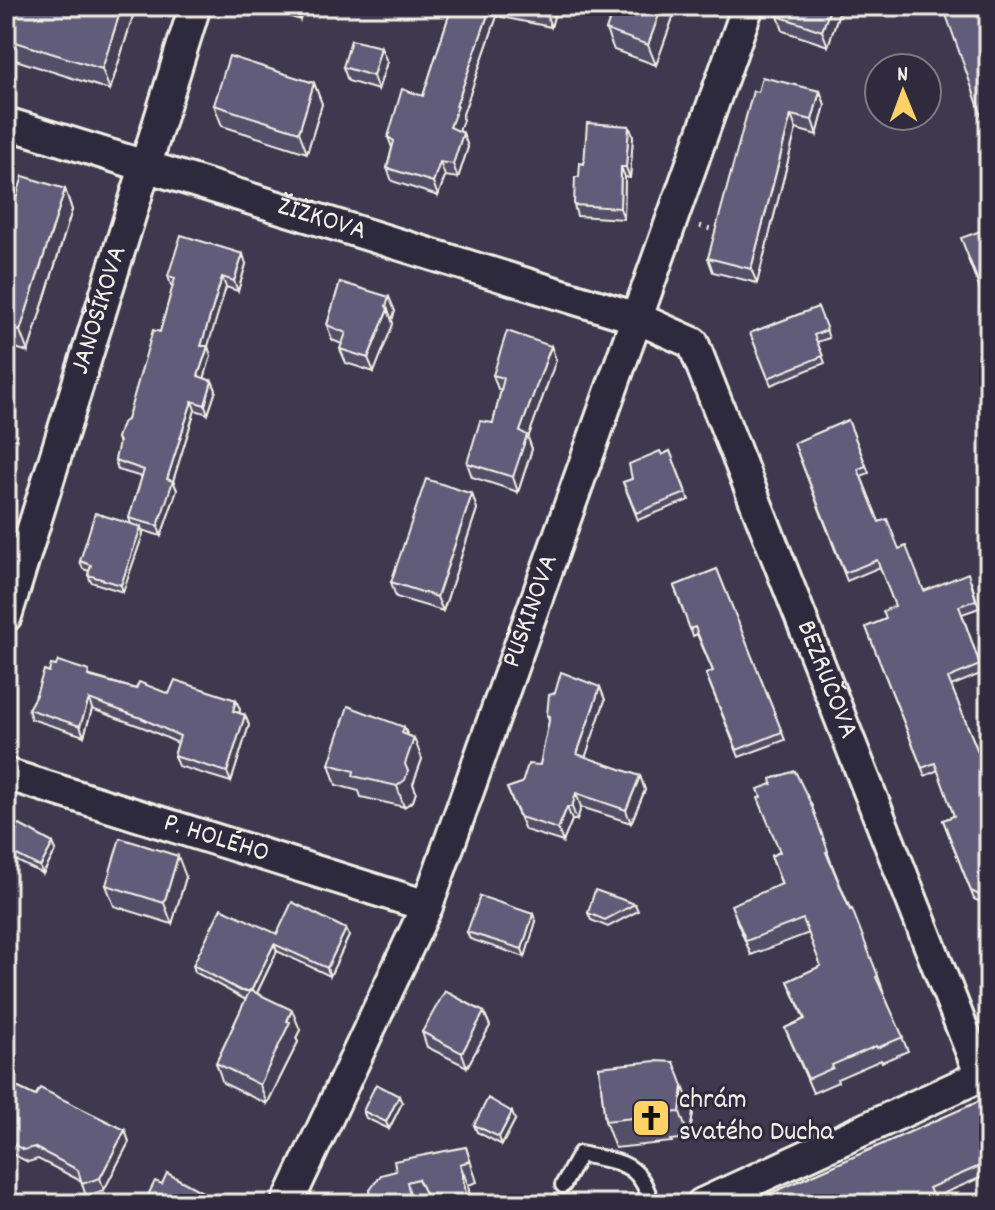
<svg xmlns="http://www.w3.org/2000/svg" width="995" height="1210" viewBox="0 0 995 1210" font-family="Dekko,sans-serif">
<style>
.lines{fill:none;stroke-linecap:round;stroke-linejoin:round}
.service-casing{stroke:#f4f1e8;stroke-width:20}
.minor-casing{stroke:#f4f1e8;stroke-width:36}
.path{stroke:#f4f1e8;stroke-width:5;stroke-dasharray:2 6;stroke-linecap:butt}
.service{stroke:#2f2a3d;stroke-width:14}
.minor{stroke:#2f2a3d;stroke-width:30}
.wall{fill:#534f69;stroke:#f4f1e8;stroke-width:2}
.shaded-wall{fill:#444055;stroke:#f4f1e8;stroke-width:2}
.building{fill:#615c7a;stroke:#f4f1e8;stroke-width:2}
.labels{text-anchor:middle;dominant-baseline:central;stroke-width:6;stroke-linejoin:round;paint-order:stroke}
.street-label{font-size:28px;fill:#f4f1e8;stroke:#2f2a3d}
.poi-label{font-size:28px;fill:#f4f1e8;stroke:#2f2a3d;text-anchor:start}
</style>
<rect width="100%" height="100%" fill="#3e394f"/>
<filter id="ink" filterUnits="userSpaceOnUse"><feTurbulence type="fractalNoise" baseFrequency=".0125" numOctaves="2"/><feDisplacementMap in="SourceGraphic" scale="16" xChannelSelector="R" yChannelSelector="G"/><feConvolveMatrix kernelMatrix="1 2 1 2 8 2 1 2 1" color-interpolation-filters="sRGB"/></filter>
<g filter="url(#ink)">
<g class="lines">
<defs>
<path id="service" d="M 563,1185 L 580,1154 C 618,1162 641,1161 651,1204"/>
<g id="minor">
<path id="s1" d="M 6,123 L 637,318 L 693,343 L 981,1076"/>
<path id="s2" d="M 6,616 L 195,6"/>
<path id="s3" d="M 6,774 L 427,906"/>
<path id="s4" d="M 287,1204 L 427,906 L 748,6"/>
<path d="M 702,1204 L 989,1072"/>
</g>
</defs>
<!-- service casing -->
<use href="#service" class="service-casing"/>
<!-- minor casing -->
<use href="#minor" class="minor-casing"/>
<!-- path -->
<path class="path" d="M 700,226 L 721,232"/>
<!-- service -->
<use href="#service" class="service"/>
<!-- minor -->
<use href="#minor" class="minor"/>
</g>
<!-- wall -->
<path class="wall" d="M 6,6 L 136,6 L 110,90 L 6,57 Z
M 259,6 L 304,6 L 300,20 Z
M 452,6 L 557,6 L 551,27 L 497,16 L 462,117 L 463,120 L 459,131 L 463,133 L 468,147 L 458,178 L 445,176 L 438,196 L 392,181 L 387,168 L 392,148 L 388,137 L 423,96 Z
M 677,6 L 656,65 L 614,50 L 606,30 Z
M 781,6 L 841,6 L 828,46 L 783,31 L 778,16 Z
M 387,62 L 378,90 L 348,81 L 343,67 Z
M 314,83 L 322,104 L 307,153 L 222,126 L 214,105 Z
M 820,91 L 825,105 L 817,135 L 796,129 L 757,283 L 713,272 L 708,258 L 758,92 Z
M 629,126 L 633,136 L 630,178 L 625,177 L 624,219 L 577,216 L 574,205 L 579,177 L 584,164 Z
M 65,189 L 72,210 L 28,352 L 6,345 L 6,230 Z
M 989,228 L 989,312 L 968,259 Z
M 246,264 L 238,291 L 226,287 L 207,346 L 211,356 L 204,378 L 212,381 L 216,390 L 208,414 L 195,410 L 173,481 L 177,490 L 161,536 L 142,530 L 143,534 L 123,592 L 91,582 L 88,575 L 89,571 L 83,569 L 80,561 L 131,524 L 129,518 L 142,477 L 118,470 L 115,460 L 119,444 L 117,438 L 127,420 L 160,332 L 173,286 L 171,285 L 168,276 Z
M 340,282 L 395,311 L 392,320 L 393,324 L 374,372 L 346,363 L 340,349 L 342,344 L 332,340 L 327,325 Z
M 818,307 L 829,338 L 817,342 L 825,363 L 771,385 L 750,333 Z
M 551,346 L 556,360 L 528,438 L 532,449 L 518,492 L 472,477 L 467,463 L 493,423 L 501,390 L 498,389 L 493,375 Z
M 848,420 L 869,473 L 861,476 L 879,522 L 899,549 L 924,591 L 971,581 L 979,608 L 962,614 L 983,673 L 951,686 L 983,764 L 989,762 L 989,906 L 974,899 L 943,820 L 954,816 L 938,770 L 925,776 L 866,627 L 886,619 L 895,606 L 880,567 L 847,581 L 794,443 Z
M 670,451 L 689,500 L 638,520 L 623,482 L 632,479 L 662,455 Z
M 472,494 L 477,509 L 443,611 L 396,597 L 391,582 Z
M 717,569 L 785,740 L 739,757 L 706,674 L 713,671 L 697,634 L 693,636 L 674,586 Z
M 56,666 L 136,689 L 169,694 L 236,700 L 240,710 L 239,713 L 245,715 L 249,725 L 231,782 L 178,766 L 174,756 L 178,743 L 145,728 L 92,709 L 84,736 L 31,719 L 28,709 L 49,672 Z
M 600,687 L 605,700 L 585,757 L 640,776 L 645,790 L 631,823 L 581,807 L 577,820 L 572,820 L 563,842 L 525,830 L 507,788 L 522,783 L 540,765 L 549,721 L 547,715 Z
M 404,727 L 408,736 L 422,759 L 413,784 L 416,792 L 413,801 L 404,807 L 361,797 L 359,791 L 336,785 L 329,764 Z
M 811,804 L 832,865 L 878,976 L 883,990 L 882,990 L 908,1051 L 882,1062 L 881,1060 L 837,1079 L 838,1082 L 813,1093 L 785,1028 L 804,1019 L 788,981 L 821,966 L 809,933 L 751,955 L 736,919 L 782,885 L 771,856 L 780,852 Z
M 6,826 L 56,850 L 43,874 L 13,859 L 11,854 L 6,864 Z
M 186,877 L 172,924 L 114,906 L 106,885 Z
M 635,904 L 638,911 L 608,927 L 591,920 L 588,913 Z
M 536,921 L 525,957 L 470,939 L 467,932 Z
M 277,934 L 349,936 L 330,976 L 277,951 L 257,993 L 300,1030 L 296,1038 L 298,1042 L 267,1104 L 223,1083 L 216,1063 L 246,999 L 244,999 L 195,972 L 193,965 Z
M 484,1012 L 490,1026 L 467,1067 L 427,1047 L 422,1032 Z
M 599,1067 L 693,1113 L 689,1138 L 671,1140 L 672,1142 L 615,1148 L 605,1121 Z
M 6,1082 L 35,1096 L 125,1130 L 129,1142 L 104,1190 L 86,1196 L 81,1181 L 38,1159 L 28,1162 L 6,1151 Z
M 989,1097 L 989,1174 L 933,1198 L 747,1204 Z
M 402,1103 L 389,1129 L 366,1118 L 363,1111 Z
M 515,1120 L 502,1145 L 477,1132 L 474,1125 Z
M 466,1147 L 477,1182 L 468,1185 L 471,1204 L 427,1204 L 425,1200 L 415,1204 L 372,1204 L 370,1190 L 396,1171 Z"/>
<!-- shaded-wall -->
<path class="shaded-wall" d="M 122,6 L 136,6 L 110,90 L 102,69 Z
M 295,6 L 304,6 L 300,20 Z
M 491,6 L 494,6 L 497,16 L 462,117 L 463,120 L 455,141 L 450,127 L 456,106 Z
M 548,6 L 557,6 L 551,27 L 546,13 Z
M 662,6 L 677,6 L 656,65 L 648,45 Z
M 831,6 L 841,6 L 828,46 L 822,31 Z
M 381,47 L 387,62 L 378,90 L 373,76 Z
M 314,83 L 322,104 L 307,153 L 299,132 Z
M 820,91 L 825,105 L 817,135 L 812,120 Z
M 791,115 L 796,129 L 757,283 L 751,269 Z
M 629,126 L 633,136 L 630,178 L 626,167 Z
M 463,133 L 468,147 L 458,178 L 453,164 Z
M 440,162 L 445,176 L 438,196 L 433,182 Z
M 621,167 L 625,177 L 624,219 L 620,208 Z
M 65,189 L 72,210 L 28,352 L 20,331 Z
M 243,254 L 246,264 L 238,291 L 234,281 Z
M 222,277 L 226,287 L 205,356 L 201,346 Z
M 389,297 L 395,311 L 392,320 L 386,306 Z
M 388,309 L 393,324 L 374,372 L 368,358 Z
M 208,346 L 211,356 L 202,386 L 198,376 Z
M 551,346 L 556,360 L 528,438 L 532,449 L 518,492 L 513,477 L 520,431 Z
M 212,381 L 216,390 L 208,414 L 205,405 Z
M 192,401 L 195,410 L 173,481 L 177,490 L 161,536 L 158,526 L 167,479 Z
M 472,494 L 477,509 L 443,611 L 437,597 Z
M 141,527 L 143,534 L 123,592 L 121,585 Z
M 600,687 L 605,700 L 582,767 L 577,754 Z
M 89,699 L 92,709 L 84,736 L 80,726 Z
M 236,700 L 240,710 L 236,721 L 233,711 Z
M 245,715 L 249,725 L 231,782 L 227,772 Z
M 404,727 L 411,746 L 414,738 L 422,759 L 413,784 L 416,792 L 413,801 L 404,807 L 397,786 L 405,764 L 402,733 Z
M 640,776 L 645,790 L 631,823 L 626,810 Z
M 576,793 L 581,807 L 577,820 L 572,807 Z
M 567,807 L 572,820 L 563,842 L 558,829 Z
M 16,834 L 11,852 L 11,854 L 6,864 L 6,852 Z
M 53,843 L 56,850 L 43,874 L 40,867 Z
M 178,856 L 186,877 L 172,924 L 164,903 Z
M 533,914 L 536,921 L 525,957 L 522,949 Z
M 346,929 L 349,936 L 330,976 L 327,968 Z
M 274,944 L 277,951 L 254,999 L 251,991 Z
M 292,1010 L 300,1030 L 296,1038 L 298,1042 L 267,1104 L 260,1085 Z
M 484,1012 L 490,1026 L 467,1067 L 462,1053 Z
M 683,1086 L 693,1113 L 689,1138 L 680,1112 Z
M 399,1096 L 402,1103 L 389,1129 L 386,1122 Z
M 512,1112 L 515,1120 L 502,1145 L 499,1137 Z
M 125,1130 L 129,1142 L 104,1190 L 100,1178 Z
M 460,1164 L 468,1185 L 471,1204 L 468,1204 Z"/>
<!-- building -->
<path class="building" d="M 6,6 L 122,6 L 102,69 L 6,39 Z
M 452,6 L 491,6 L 456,106 L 458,106 L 450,127 L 463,133 L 453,164 L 440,162 L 433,182 L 387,168 L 394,141 L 388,137 L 402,89 L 423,96 Z
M 511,6 L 548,6 L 546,13 Z
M 614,6 L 662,6 L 648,45 L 606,30 Z
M 781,6 L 831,6 L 822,31 L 778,16 Z
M 953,6 L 989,6 L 989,136 L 944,9 Z
M 351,40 L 381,47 L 373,76 L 343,67 Z
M 229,56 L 314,83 L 299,132 L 214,105 Z
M 762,77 L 820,91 L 812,120 L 791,115 L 751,269 L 708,258 L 753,91 L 758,92 Z
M 587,123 L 629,126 L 626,167 L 621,167 L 620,208 L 574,205 L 575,177 L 579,177 L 580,163 L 584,164 Z
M 23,176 L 65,189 L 20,331 L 6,327 L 6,230 Z
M 989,228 L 989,295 L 984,297 L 961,238 Z
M 181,235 L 243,254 L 234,281 L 222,277 L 201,346 L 208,346 L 198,376 L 212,381 L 205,405 L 192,401 L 167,479 L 173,481 L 158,526 L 129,518 L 144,470 L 115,460 L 119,442 L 117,438 L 122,423 L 127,420 L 153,330 L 160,332 L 175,278 L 168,276 Z
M 340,282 L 389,297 L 386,306 L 388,309 L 368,358 L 340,349 L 346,333 L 327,325 Z
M 818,307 L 827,330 L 814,335 L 823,356 L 768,378 L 750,333 Z
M 507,331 L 551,346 L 520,431 L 527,435 L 513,477 L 467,463 L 480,421 L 493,423 L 504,378 L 493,375 Z
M 848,420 L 866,466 L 858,469 L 879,522 L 887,519 L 899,549 L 906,546 L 924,591 L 968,573 L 976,600 L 959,606 L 980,665 L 948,678 L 983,764 L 989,762 L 989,900 L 971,891 L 943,820 L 954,816 L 935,763 L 922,768 L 866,627 L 886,619 L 883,611 L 895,606 L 877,560 L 845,573 L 794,443 Z
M 660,451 L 662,455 L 670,451 L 686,493 L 636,513 L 623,482 L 632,479 L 629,464 Z
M 426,479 L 472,494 L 437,597 L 391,582 Z
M 95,513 L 141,527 L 121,585 L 88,575 L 91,565 L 80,561 Z
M 717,569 L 782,732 L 737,750 L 706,674 L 713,671 L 695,627 L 690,629 L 674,586 Z
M 58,661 L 89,671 L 88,676 L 136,689 L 139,682 L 169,694 L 175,680 L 236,700 L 233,711 L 245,715 L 227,772 L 174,756 L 180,736 L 141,718 L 89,699 L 80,726 L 28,709 L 36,695 L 44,670 L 49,672 L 51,665 L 56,666 Z
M 561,672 L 600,687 L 577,754 L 640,776 L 626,810 L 576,793 L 572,807 L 567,807 L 558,829 L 520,817 L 507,788 L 522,783 L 528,764 L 540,765 L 550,716 L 547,715 L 549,695 L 555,693 Z
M 348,706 L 404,727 L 402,733 L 414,738 L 405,764 L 408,771 L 405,780 L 397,786 L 353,776 L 354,771 L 329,764 Z
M 795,771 L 811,804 L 828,851 L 826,852 L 850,910 L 852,909 L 878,976 L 876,977 L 903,1037 L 877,1048 L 876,1046 L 832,1065 L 833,1068 L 808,1079 L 785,1028 L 805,1019 L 788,981 L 821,966 L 803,919 L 746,941 L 731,905 L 782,884 L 771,856 L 780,852 L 758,798 L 761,797 L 758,789 L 772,784 L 771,779 Z
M 18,824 L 53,843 L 40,867 L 11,852 L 16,834 L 6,852 L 6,826 L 16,832 Z
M 120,838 L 178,856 L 164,903 L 106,885 Z
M 595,890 L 635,904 L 605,920 L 588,913 Z
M 480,896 L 533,914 L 522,949 L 467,932 Z
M 292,902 L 346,929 L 327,968 L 274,944 L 251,991 L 241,991 L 193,965 L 221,908 L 277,934 Z
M 250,990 L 292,1010 L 287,1021 L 290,1022 L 260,1085 L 216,1063 Z
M 445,991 L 484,1012 L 462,1053 L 422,1032 Z
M 656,1061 L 674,1062 L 683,1086 L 680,1112 L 662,1113 L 662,1115 L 605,1121 L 599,1067 Z
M 6,1082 L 35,1096 L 40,1088 L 125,1130 L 100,1178 L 82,1184 L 78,1170 L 34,1147 L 24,1150 L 6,1141 Z
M 376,1084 L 399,1096 L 386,1122 L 363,1111 Z
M 989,1097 L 989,1162 L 929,1188 L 936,1204 L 747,1204 Z
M 488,1098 L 512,1112 L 499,1137 L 474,1125 Z
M 466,1147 L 470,1161 L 460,1164 L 468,1204 L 430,1204 L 418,1179 L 407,1182 L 412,1204 L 372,1203 L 370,1190 L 381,1175 L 396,1171 L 394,1161 Z
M 167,1173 L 210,1196 L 209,1197 L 212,1199 L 210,1204 L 151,1204 L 149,1203 L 149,1193 L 155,1181 L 162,1184 Z"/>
</g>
<!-- icons -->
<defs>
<symbol id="church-square" viewBox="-11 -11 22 22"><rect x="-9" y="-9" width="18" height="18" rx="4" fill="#ffd166" stroke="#2f2a3d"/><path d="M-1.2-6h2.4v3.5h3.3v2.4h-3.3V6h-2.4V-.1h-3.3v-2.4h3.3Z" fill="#111"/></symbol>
</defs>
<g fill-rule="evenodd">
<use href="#church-square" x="629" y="1096" width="44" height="44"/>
</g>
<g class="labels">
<!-- street labels -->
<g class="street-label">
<text stroke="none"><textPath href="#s1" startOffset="330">ŽIŽKOVA</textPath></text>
<text stroke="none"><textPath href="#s2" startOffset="320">JANOŠÍKOVA</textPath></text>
<text stroke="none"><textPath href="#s4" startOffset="642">PUŠKINOVA</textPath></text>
<text stroke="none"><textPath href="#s1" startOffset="1084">BEZRUČOVA</textPath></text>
<text stroke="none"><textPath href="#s3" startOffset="220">P. HOLÉHO</textPath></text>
</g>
<!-- poi labels -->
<g class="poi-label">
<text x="679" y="1102">chrám<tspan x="679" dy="32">svatého Ducha</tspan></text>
</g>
</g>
<!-- margin -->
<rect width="995" height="1210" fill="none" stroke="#2f2a3d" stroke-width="32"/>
<rect x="16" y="16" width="963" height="1178" fill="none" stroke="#f4f1e8" stroke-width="3" filter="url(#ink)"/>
<!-- north arrow -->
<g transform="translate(903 92) rotate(359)"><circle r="38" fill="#2f2a3d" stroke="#7e7a81" stroke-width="2"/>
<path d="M0-6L14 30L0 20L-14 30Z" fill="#ffd166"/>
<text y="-12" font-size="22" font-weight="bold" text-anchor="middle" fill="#f4f1e8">N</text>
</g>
</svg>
